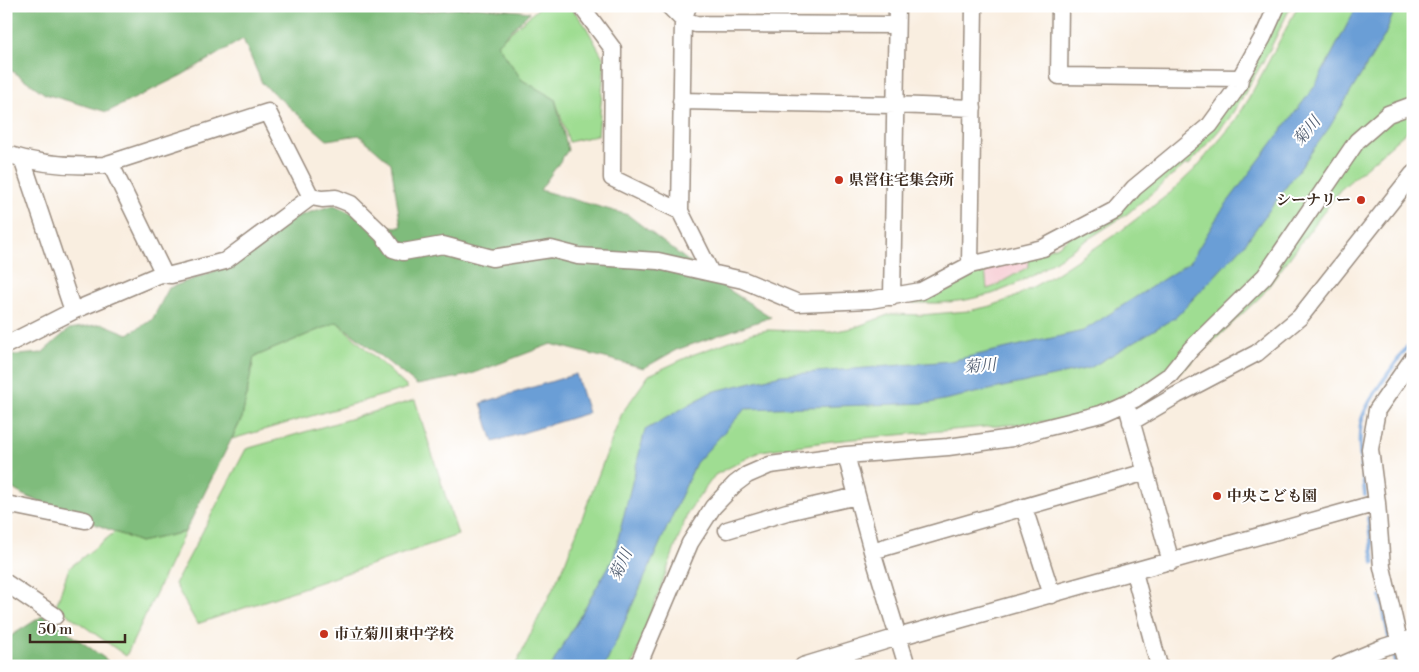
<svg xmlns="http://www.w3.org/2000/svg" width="1419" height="672" viewBox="0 0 1419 672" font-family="'Libre Bodoni','Noto Serif JP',serif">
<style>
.built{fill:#f7cfd5}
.green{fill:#9fdd92;stroke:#6d8458}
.forest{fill:#7fbc7c;stroke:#5d734d}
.water{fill:#6b9ed6;stroke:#53647a}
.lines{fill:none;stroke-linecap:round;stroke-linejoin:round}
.stream{stroke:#6b9ed6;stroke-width:4}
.minor-casing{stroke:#9a8c7f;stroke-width:19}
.minor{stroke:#fff;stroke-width:16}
.poi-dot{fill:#c8321e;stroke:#fff;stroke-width:2}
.labels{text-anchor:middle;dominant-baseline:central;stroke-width:4;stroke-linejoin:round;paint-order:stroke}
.poi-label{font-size:15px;font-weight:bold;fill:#3b2a1e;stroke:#fff;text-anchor:start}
.water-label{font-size:16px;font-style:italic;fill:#515e71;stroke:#fff}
</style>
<rect width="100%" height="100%" fill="#fff"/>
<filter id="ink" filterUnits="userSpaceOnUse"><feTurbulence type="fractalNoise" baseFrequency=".02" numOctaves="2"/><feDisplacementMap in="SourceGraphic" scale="10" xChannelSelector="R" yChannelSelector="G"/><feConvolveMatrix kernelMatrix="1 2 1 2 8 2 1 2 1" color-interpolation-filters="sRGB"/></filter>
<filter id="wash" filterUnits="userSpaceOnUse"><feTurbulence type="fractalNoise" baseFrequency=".0096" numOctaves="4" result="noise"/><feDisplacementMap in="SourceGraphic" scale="20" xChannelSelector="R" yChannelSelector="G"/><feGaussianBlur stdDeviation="1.12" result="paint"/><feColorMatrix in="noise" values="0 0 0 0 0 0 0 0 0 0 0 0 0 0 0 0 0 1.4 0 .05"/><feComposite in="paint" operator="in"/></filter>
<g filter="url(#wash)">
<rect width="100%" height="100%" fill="#f9eee0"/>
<!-- built -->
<path class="built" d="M 1028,256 L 1029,267 L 993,287 L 987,289 L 985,269 Z"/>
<!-- green -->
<path class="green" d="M 541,6 L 570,6 L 585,25 L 605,61 L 598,135 L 569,142 L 555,99 L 522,80 L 497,44 Z
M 1280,6 L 1291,6 L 1269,51 L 1242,98 L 1228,120 L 1189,165 L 1185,165 L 1127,214 L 1039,271 L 1010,287 L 992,294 L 966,300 L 940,303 L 913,303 L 913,301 L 921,296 L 978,270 L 985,269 L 987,289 L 993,287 L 1028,267 L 1028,256 L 1058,246 L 1212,126 Z
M 1298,6 L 1413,6 L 1413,126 L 1340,190 L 1262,295 L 1183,370 L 1083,418 L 832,441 L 761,451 L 715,475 L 688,512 L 632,666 L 515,666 L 563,568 L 622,413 L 649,375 L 692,355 L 752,333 L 768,330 L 830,332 L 853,328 L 891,314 L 921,315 L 968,311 L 991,306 L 1013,298 L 1054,275 L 1122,230 L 1170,193 L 1195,169 L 1233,124 L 1247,102 Z
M 337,322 L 408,388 L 232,439 L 242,418 L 254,357 Z
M 415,400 L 458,535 L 197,624 L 175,584 L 246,449 Z
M 115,532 L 140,542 L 185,532 L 126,656 L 56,606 L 69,568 Z"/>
<!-- forest -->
<path class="forest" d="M 6,6 L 390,6 L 405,13 L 476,7 L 530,12 L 497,44 L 522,80 L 555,99 L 568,150 L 540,190 L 628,215 L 709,277 L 771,317 L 676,350 L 644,368 L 551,344 L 469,375 L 417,385 L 337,322 L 254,357 L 242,418 L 185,532 L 140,542 L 23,495 L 6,485 L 6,356 L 42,353 L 69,329 L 103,324 L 128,334 L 152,320 L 169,288 L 225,267 L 288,219 L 334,205 L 380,226 L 401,227 L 391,163 L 359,135 L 327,140 L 262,83 L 243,39 L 182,75 L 107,112 L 45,94 L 14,72 L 6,69 Z
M 44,615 L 107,660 L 107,666 L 6,666 L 6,639 Z"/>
<!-- water -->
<path class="water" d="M 1357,6 L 1396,6 L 1385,35 L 1329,128 L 1244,245 L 1176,317 L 1090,368 L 930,403 L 745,409 L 696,463 L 605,666 L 551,666 L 613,559 L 645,430 L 711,392 L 781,375 L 950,361 L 1083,331 L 1190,262 L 1221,211 L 1315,86 Z
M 576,374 L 588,413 L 493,442 L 481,403 Z"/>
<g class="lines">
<!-- stream -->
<path class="stream" d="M 1365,495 C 1363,472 1357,446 1361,423 C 1365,401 1400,359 1413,338
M 1368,518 L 1374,563
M 1381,597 L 1390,642
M 1392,649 L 1396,666"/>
</g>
</g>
<g filter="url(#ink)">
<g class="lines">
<defs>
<path id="minor" d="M 581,6 L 613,49 L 612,178 L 680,211
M 669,6 L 683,20 L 696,24 L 896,25
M 688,6 L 683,20 L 680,211 L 711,273 L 743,280 L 798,303 L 870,300 L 921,291 L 970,265 L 1043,248 L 1115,210 L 1134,188 L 1210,125 L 1239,85 L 1240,78
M 1060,6 L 1059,76 L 1240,78 L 1263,37 L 1277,6
M 681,101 L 895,105 L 973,108
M 6,154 C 38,164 71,167 104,165 L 268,112 L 311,197 L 322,199 L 336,198 L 351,204 L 383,235 L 393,249 L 403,252 L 443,245 L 492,258 L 551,249 L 578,256 L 658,261 L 711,273
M 22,159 L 73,311
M 110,163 L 164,274
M 970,265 L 974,6
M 892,297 L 897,6
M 6,345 L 73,311 L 151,278 L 161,274 L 171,275 L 183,272 L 225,261 L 311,197
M 1129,413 L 1171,562
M 1131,422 L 1177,395 L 1257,353 L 1300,317 L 1413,174
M 846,455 L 872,551 L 907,666
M 6,504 L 85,520
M 1024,508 L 1052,595
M 727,530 L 787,512 L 857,496
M 872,551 L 1146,472
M 1134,572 L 1159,666
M 6,583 L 55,616
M 638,666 L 690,543 L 713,507 L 735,484 L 747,475 L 770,465 L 846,455 L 948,447 L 1012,438 L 1041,429 L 1101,414 L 1135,399 L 1170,375 L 1191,349 L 1265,276 L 1357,141 L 1388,114 L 1410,106
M 803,666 L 898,637 L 1377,503
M 1339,666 L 1384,647 L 1413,638
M 1407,666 L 1397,632 L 1382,567 L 1377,503 L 1370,449 L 1377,410 L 1413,358"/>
</defs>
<!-- minor casing -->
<use href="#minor" class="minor-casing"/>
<!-- minor -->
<use href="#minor" class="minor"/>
</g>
</g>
<!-- markers -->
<g class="poi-dot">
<circle cx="839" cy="180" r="5"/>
<circle cx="1361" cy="200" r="5"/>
<circle cx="1217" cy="496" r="5"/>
<circle cx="324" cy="634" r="5"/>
</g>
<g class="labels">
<!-- poi labels -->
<g class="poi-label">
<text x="849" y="180">県営住宅集会所</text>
<text x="1351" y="200" text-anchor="end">シーナリー</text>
<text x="1227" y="496">中央こども園</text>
<text x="334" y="634">市立菊川東中学校</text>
</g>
<!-- water labels -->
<g class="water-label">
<text transform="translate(1307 131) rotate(-51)">菊川</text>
<text transform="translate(980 366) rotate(-5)">菊川</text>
<text transform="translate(621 565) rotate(-65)">菊川</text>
</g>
</g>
<!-- margin -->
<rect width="1419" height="672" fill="none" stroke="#fff" stroke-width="25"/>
<!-- scale -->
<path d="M30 634v8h95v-8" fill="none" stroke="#3b2a1e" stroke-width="2.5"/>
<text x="38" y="634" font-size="15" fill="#3b2a1e" stroke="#ffffff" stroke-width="4" paint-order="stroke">50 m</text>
</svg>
